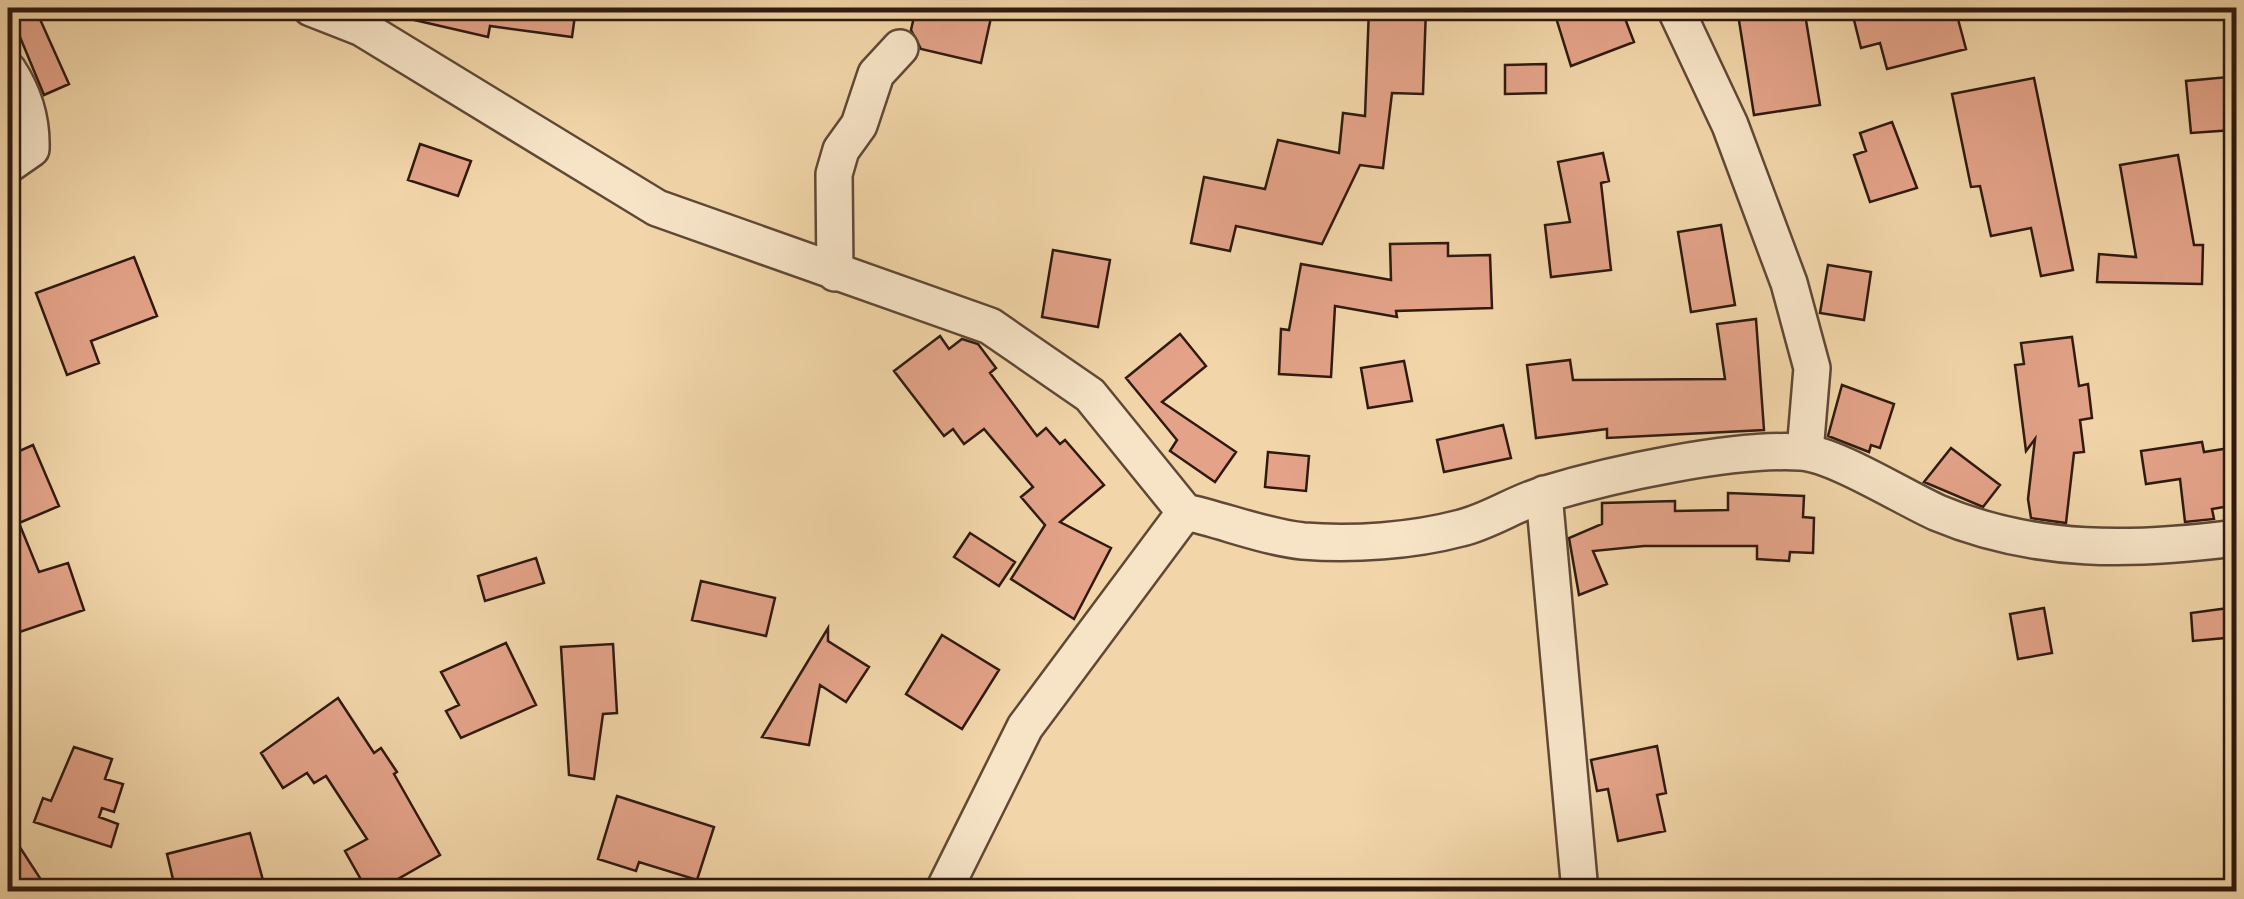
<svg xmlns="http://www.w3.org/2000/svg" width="2244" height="899" viewBox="0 0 2244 899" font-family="'EB Garamond',serif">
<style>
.building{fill:#e4a389;stroke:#2f1910;stroke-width:2.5}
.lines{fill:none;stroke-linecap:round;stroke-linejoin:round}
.minor-casing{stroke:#604836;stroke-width:40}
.minor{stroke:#f7e4c7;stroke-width:35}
</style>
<rect width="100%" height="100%" fill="#f2d6a9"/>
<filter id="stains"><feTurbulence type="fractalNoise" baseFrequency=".002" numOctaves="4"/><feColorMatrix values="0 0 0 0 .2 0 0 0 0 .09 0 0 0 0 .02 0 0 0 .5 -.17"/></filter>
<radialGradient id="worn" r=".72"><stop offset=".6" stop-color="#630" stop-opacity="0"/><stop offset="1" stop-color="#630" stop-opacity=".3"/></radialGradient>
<!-- building -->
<path class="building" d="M 8,8 L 35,8 L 69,84 L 44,95 Z
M 411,8 L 576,8 L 572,37 L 490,26 L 488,37 L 410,19 Z
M 916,8 L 969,8 L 992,13 L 981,63 L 921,49 L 911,30 Z
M 1369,8 L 1426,8 L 1423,94 L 1392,93 L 1383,168 L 1360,165 L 1322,244 L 1236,226 L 1230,251 L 1191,243 L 1204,177 L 1265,189 L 1278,140 L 1339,153 L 1343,113 L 1365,116 Z
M 1553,8 L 1621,8 L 1634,42 L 1571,66 Z
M 1737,8 L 1804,8 L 1820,105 L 1754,115 Z
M 1851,8 L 1955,8 L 1966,49 L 1887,69 L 1880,43 L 1861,48 Z
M 1546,64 L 1546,93 L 1505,94 L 1505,65 Z
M 2228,77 L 2233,130 L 2191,133 L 2186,81 Z
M 2034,78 L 2073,270 L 2041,276 L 2031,228 L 1991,236 L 1980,186 L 1971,187 L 1952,94 Z
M 1892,122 L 1917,188 L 1870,202 L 1854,155 L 1866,151 L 1860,133 Z
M 420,144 L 471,161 L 458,196 L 408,180 Z
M 1603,153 L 1609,181 L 1601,183 L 1611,270 L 1551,277 L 1545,225 L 1570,222 L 1558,162 Z
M 2178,155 L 2194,245 L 2203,245 L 2202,284 L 2097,282 L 2099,254 L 2136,257 L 2120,165 Z
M 1721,225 L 1735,305 L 1691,312 L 1678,232 Z
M 1448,243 L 1448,256 L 1490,255 L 1492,308 L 1396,311 L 1397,317 L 1335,306 L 1331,377 L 1279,374 L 1281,329 L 1289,330 L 1301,264 L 1391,280 L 1390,244 Z
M 1053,250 L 1110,260 L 1098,327 L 1042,317 Z
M 134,257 L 157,316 L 91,341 L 99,363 L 67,375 L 36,293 Z
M 1828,265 L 1871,272 L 1864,320 L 1820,313 Z
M 1756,319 L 1764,430 L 1607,438 L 1607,429 L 1536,438 L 1527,365 L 1570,360 L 1573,380 L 1725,379 L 1717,324 Z
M 1180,334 L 1206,366 L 1162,402 L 1236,452 L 1215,482 L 1170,451 L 1177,440 L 1126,378 Z
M 940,336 L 949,349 L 962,339 L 978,344 L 996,368 L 990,373 L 1037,436 L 1046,428 L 1060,444 L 1065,440 L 1104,485 L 1060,522 L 1111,548 L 1074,619 L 1011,579 L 1045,525 L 1021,497 L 1033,487 L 984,429 L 964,444 L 953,429 L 944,436 L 894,371 Z
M 2072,337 L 2079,386 L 2088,384 L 2092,418 L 2080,420 L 2084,452 L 2074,453 L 2066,523 L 2031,518 L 2028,499 L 2035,439 L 2026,451 L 2015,365 L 2024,364 L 2021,343 Z
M 1404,361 L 1412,401 L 1368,408 L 1361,368 Z
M 1842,385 L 1894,404 L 1880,448 L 1871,445 L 1869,452 L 1828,436 Z
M 1503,425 L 1511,458 L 1444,472 L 1437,440 Z
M 2202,442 L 2204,452 L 2236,447 L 2236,505 L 2212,509 L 2214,519 L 2185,522 L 2180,479 L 2146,484 L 2141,451 Z
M 33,445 L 59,506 L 19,523 L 39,572 L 68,563 L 84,610 L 8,636 L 8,456 Z
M 1951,448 L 2000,485 L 1983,507 L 1924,482 Z
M 1268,452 L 1309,456 L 1306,491 L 1265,487 Z
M 1728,493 L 1804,496 L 1803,517 L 1814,518 L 1813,553 L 1790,552 L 1789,561 L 1757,559 L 1757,546 L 1644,546 L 1593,551 L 1607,584 L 1579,595 L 1569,538 L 1602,524 L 1602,503 L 1675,501 L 1675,511 L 1728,510 Z
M 970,533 L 1015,562 L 999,586 L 954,557 Z
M 536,558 L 544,583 L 485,601 L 478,576 Z
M 701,581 L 775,598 L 766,636 L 692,620 Z
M 2236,607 L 2236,637 L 2193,641 L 2191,613 Z
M 2044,608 L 2052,653 L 2018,659 L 2010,614 Z
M 828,628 L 828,641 L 869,667 L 846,702 L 820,685 L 809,745 L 762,737 Z
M 942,635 L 999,670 L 962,729 L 906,694 Z
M 506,643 L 536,705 L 461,738 L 446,711 L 459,705 L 441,672 Z
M 613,644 L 617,713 L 603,714 L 594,779 L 569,775 L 561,647 Z
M 338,698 L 374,753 L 381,748 L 397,772 L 394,774 L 440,855 L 375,892 L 368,892 L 345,851 L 367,839 L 326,776 L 314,783 L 307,773 L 283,788 L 261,753 Z
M 1657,746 L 1666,793 L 1657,795 L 1665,831 L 1618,841 L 1608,789 L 1597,791 L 1591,760 Z
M 74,747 L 112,759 L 105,779 L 123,784 L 114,812 L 102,808 L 99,817 L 118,824 L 111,847 L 34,822 L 43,798 L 51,801 Z
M 617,796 L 714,827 L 697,880 L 639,862 L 636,871 L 598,859 Z
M 8,829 L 49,892 L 8,892 Z
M 250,833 L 264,884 L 236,892 L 176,892 L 167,854 Z"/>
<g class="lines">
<defs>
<path id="minor" d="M 311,8 L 362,28 L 657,208 L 990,326 L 1090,395 L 1185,512
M 1675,8 L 1730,125 L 1789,283 L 1812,368 L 1805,452
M 8,70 C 24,94 32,119 31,149 L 8,165
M 835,273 L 834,174 L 841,150 L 859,125 L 876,74 L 900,48
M 1544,494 L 1580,892
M 943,892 L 1025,727 L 1185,512 C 1223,520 1264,537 1303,541 C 1353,545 1412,541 1461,528 C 1490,521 1517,502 1546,494 C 1612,474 1732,448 1800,452 C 1833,453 1904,498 1938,513 C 2036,554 2134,551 2236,538"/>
</defs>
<!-- minor casing -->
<use href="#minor" class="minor-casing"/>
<!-- minor -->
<use href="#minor" class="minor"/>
</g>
<!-- margin -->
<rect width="2244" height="899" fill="none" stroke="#f2d6a9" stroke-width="40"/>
<rect x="10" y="10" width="2224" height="879" fill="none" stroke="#2f1910" stroke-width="5"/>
<rect x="20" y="20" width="2204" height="859" fill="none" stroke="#2f1910" stroke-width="2.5"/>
<rect width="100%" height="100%" filter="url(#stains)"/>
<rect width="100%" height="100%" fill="url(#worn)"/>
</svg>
